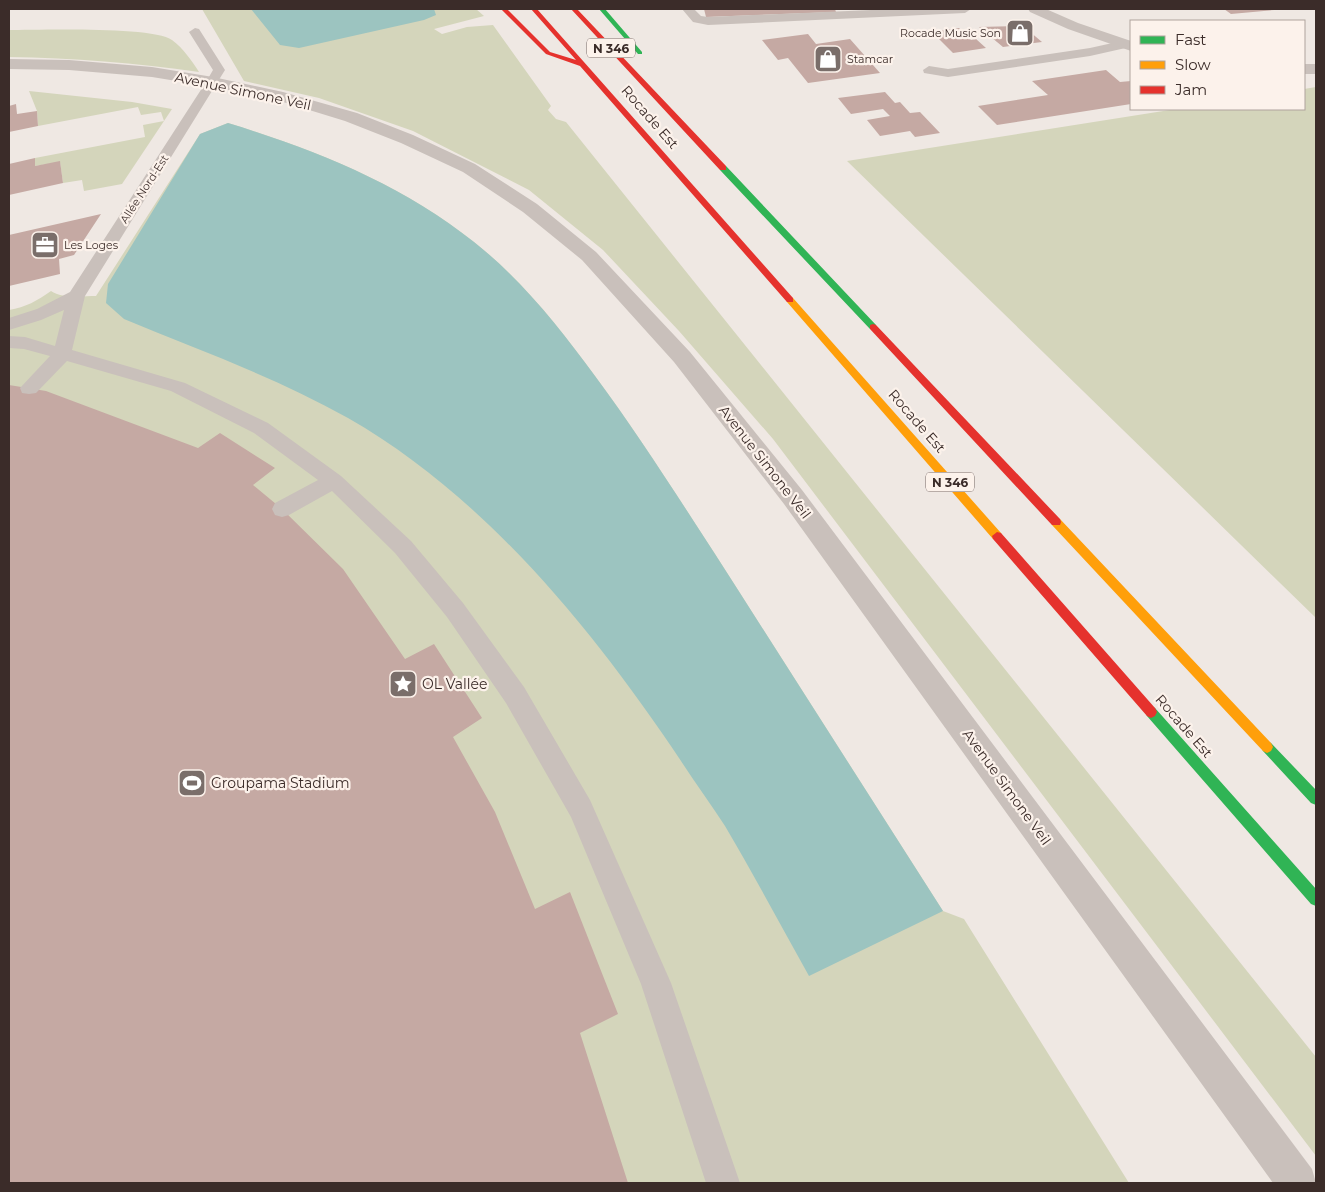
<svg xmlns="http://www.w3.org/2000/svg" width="1325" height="1192" viewBox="0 0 1325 1192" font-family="Montserrat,sans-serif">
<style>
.green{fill:#d4d5bb}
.water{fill:#9cc4c0}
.building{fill:#c5a9a3}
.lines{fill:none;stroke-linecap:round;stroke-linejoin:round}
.lane{fill:#c9c0bb;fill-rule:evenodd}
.street{fill:#c9c0bb;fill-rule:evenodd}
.fast{fill:#30b455;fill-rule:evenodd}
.slow{fill:#ff9f0a;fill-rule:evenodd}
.jam{fill:#e5322d;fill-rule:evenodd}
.labels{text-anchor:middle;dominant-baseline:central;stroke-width:4.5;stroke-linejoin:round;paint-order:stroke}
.far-poi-label{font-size:11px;fill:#3b2c29;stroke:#fcf2eb;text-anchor:start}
.far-street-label{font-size:11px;fill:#3b2c29;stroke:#fcf2eb}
.shield{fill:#fcf2eb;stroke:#756763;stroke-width:1}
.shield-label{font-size:12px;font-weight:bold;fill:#3b2c29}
.street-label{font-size:14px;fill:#3b2c29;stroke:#fcf2eb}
.poi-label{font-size:14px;fill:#3b2c29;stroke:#fcf2eb;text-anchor:start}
</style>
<rect width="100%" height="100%" fill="#efe8e3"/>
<!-- green -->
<path class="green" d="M 202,9 L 476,9 L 484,16 L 434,29 L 442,34 L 467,27 L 493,25 L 551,106 L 548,110 L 556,119 L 566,122 L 1316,1057 L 1316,1156 L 773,439 L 679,331 L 603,250 L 529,190 L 413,131 L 319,98 L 244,81 Z
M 9,30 C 37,30 154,26 172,40 C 183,48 192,61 199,72 C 136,63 73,58 9,57 Z
M 1316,87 L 1316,618 L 847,161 L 1176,109 L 1304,109 L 1304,89 Z
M 29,91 L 132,102 L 172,109 L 122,184 L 84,191 L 82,180 L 63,183 L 60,162 L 35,166 L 35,158 L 145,137 L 143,125 L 164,121 L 161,112 L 141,115 L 138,107 L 38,126 L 37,111 Z
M 228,123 C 316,150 401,184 474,242 C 522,280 559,327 595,376 C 638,434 676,494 715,554 C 791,673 867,792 943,911 L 964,919 L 1129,1183 L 9,1183 L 9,310 C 26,307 37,301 51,291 C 62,299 83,296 96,296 L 200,134 Z"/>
<!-- water -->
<path class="water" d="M 251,9 L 434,9 L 436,15 L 424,20 L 299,48 L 280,45 Z
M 228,123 C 316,150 401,184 474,242 C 522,280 559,327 595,376 C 638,434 676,494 715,554 C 791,673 867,792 943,911 L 809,976 C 781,926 754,875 725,826 C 711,804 695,783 681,761 C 594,631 486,497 348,418 C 277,378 199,350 124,319 L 106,303 L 108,284 L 200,134 Z"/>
<!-- building -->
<path class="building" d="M 704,9 L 835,9 L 836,12 L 706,17 Z
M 1224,9 L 1274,9 L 1274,10 L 1231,14 Z
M 1023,26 L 1042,42 L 1003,47 L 979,27 Z
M 959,28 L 971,40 L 976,39 L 986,48 L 953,53 L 932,32 Z
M 808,34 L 816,44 L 850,39 L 880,73 L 808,83 L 788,58 L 778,60 L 762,40 Z
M 1106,70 L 1120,82 L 1131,81 L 1131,104 L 997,125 L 978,106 L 1048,95 L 1032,81 Z
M 885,92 L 895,103 L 900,102 L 910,113 L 920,112 L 940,133 L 915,137 L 910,131 L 880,136 L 867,120 L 890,116 L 883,109 L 851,114 L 838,98 Z
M 16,104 L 17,114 L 37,111 L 38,126 L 9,132 L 9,106 Z
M 35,158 L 35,166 L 60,161 L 63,183 L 9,195 L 9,164 Z
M 101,214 L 74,255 L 59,259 L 60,274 L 9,286 L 9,235 Z
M 9,385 L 46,391 L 198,448 L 220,433 L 275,468 L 253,485 L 282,509 L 343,569 L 405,659 L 434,644 L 482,718 L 453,737 L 495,812 L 535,909 L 570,892 L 618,1014 L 580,1033 L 628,1183 L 9,1183 Z"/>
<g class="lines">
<!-- lane -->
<path class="lane" d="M 682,9 L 694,9 L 701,16 L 708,17 L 894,9 L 971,9 L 965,13 L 708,25 L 693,22 Z
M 195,28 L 199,29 L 225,70 L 85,296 L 72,350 L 185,383 L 268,423 L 341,476 L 411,541 L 463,603 L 524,687 L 590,800 L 671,983 L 740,1183 L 706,1183 L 641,984 L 571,817 L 506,703 L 447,617 L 395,553 L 332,491 L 289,515 L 282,517 L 275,515 L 272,509 L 275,503 L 318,480 L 254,433 L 171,391 L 67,361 L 36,393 L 29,394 L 22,393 L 20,388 L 50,356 L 24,349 L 9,348 L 9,336 L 25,337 L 55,346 L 64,310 L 41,320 L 9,330 L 9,318 L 37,309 L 70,292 L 206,82 L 213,70 L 189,32 Z
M 1126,40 L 1130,41 L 1130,47 L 1090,56 L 948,77 L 924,73 L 923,70 L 929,66 L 948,69 L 1090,48 Z"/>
<!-- street -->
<path class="street" d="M 1028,9 L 1046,9 L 1078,23 L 1131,41 L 1131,51 L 1068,29 L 1030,12 Z
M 9,59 L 69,60 L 152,67 L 213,77 L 283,92 L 357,113 L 413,135 L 475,164 L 537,204 L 596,252 L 690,352 L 802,490 L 1312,1169 L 1316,1183 L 1273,1183 L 784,504 L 674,362 L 582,260 L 523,212 L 463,172 L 401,143 L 345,121 L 280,101 L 213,87 L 152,77 L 69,70 L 9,69 Z
M 1304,64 L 1316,64 L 1316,74 L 1304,74 Z"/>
<!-- fast -->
<path class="fast" d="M 599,9 L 605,9 L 642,52 L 642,54 L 638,54 Z
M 720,166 L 726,166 L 876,325 L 876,329 L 870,329 L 720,170 Z
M 1151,706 L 1155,708 L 1316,889 L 1316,906 L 1311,904 L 1147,716 L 1145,712 L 1147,708 Z
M 1267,741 L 1271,743 L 1316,790 L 1316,805 L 1311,803 L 1263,751 L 1261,747 L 1263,743 Z"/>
<!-- slow -->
<path class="slow" d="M 790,297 L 793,298 L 1001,533 L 1002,536 L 1001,539 L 993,539 L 787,302 L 786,300 Z
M 1056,518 L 1060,519 L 1271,743 L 1273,747 L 1271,751 L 1267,753 L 1263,751 L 1052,525 L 1051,522 L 1052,519 Z"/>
<!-- jam -->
<path class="jam" d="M 501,9 L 507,9 L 550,52 L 576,60 L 531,9 L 537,9 L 793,298 L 793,302 L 787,302 L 580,66 L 546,54 Z
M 571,9 L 577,9 L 726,166 L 726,170 L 720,170 Z
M 873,324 L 876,325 L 1060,519 L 1061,522 L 1060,525 L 1052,525 L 870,329 L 870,325 Z
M 997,532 L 1001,533 L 1155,708 L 1157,712 L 1155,716 L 1151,718 L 1147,716 L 993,539 L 992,536 Z"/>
</g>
<!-- icons -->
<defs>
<symbol id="shop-square" viewBox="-11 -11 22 22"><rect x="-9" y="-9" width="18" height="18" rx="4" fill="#7a6e6a" stroke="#fcf2eb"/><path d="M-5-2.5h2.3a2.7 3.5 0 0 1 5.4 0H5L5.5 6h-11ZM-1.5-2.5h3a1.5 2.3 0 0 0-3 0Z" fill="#fff"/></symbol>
<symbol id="office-square" viewBox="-11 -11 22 22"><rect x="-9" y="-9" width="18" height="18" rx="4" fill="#7a6e6a" stroke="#fcf2eb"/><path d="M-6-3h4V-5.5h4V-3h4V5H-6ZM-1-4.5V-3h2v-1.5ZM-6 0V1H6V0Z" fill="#fff"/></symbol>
<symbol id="sight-square" viewBox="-11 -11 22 22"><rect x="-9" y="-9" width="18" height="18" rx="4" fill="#7a6e6a" stroke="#fcf2eb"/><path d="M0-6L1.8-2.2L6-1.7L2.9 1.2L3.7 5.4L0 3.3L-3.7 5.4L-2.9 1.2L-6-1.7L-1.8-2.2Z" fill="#fff"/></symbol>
<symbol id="stadium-square" viewBox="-11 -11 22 22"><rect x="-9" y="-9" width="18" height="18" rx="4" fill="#7a6e6a" stroke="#fcf2eb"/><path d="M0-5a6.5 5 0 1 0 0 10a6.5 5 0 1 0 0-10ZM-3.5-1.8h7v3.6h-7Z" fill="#fff"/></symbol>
</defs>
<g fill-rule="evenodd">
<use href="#shop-square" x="1004" y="17" width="32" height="32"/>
<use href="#shop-square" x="812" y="43" width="32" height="32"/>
<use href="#office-square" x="29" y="229" width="32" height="32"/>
<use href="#sight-square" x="387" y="668" width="32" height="32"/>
<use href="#stadium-square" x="176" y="767" width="32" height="32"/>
</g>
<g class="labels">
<!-- far-poi labels -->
<g class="far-poi-label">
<text x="1001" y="33" text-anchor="end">Rocade Music Son</text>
<text x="847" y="59">Stamcar</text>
<text x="64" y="245">Les Loges</text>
</g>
<!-- far-street labels -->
<g class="far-street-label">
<text transform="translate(144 189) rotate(-57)">Allée Nord-Est</text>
</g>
<!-- shield labels -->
<g class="shield">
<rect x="587" y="38.5" width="48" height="19" rx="4"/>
<rect x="926" y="472.5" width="48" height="19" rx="4"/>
</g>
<g class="shield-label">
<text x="611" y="48">N 346</text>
<text x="950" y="482">N 346</text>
</g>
<!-- street labels -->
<g class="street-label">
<text transform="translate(243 91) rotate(12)">Avenue Simone Veil</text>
<text transform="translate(650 117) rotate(49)">Rocade Est</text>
<text transform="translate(917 421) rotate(49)">Rocade Est</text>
<text transform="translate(765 462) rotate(52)">Avenue Simone Veil</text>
<text transform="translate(1184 726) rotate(49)">Rocade Est</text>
<text transform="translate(1007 787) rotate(54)">Avenue Simone Veil</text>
</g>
<!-- poi labels -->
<g class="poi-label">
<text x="422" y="684">OL Vallée</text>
<text x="211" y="783">Groupama Stadium</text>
</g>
</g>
<!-- border -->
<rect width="1325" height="1192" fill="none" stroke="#3b2c29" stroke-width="20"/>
<!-- legend -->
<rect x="1130" y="20" width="175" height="90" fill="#fcf2eb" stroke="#afa39d"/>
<rect x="1140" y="36" width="25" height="8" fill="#30b455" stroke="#afa39d"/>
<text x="1175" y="45" font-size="15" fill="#3b2c29">Fast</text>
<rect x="1140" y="61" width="25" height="8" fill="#ff9f0a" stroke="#afa39d"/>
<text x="1175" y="70" font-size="15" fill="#3b2c29">Slow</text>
<rect x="1140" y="86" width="25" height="8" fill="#e5322d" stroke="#afa39d"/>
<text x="1175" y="95" font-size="15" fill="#3b2c29">Jam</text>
</svg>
